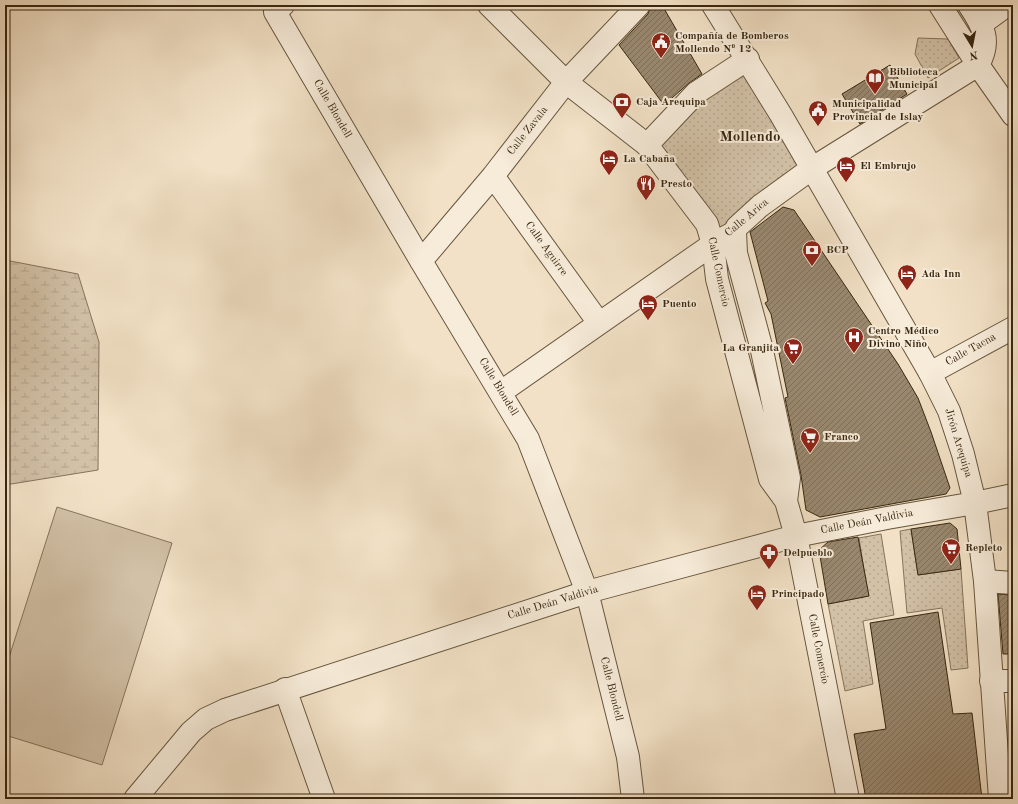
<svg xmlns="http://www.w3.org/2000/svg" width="1018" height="804" viewBox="0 0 1018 804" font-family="'Old Standard TT',serif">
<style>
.green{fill:url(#green-dots);stroke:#85745c}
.wetland{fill:url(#wetland-marsh);stroke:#85745c}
.pitch{fill:#d2c1a7;stroke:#85745c}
.building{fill:url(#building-hatch);stroke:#382710}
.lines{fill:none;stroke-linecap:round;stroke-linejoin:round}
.minor-casing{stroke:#66563e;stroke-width:24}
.tertiary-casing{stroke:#66563e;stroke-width:24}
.minor{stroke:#f7ecda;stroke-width:22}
.tertiary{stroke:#f7ecda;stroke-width:22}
.labels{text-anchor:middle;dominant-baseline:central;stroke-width:4;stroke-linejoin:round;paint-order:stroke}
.poi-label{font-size:11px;font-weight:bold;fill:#382710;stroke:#f7ecda;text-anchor:start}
.street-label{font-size:11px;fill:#382710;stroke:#f7ecda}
.district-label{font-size:15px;font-weight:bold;fill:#382710;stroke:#f7ecda}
</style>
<defs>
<pattern id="green-dots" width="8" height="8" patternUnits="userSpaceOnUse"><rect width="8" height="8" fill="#d2c1a7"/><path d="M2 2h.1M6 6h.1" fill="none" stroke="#b5a68f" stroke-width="1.8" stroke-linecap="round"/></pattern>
<pattern id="wetland-marsh" width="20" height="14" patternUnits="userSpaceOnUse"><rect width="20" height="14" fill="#d2c1a7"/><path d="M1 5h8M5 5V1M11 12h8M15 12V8" fill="none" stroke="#b5a68f"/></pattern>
<pattern id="building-hatch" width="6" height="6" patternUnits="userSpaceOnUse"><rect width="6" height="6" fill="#99886f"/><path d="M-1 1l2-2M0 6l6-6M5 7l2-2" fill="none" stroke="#7e6f5a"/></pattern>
</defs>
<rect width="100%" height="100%" fill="#f2e1c6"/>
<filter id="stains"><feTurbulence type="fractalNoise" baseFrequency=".005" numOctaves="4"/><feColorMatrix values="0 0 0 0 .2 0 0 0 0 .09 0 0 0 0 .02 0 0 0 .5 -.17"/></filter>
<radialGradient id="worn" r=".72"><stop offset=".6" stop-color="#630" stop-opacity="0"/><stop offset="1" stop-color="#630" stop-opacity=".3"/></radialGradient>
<!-- green -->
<path class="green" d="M 918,38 L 948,39 L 959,58 L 928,78 L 915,54 Z
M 748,59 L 811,169 L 713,244 L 647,145 Z
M 911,529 L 918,575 L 961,569 L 968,668 L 951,670 L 942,608 L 907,613 L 900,531 Z
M 881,534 L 894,615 L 863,621 L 873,684 L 845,691 L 828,604 L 868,596 L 859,538 Z"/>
<!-- wetland -->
<path class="wetland" d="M 5,260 L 78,274 L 99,342 L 98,470 L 5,485 Z"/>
<!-- pitch -->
<path class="pitch" d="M 57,507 L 172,543 L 102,765 L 5,735 L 5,670 Z"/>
<!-- building -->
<path class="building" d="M 651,5 L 662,5 L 702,74 L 689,83 L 664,105 L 619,45 L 648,14 Z
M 890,65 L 907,94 L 860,124 L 842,94 Z
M 783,207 L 794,210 L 898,364 L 918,398 L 931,432 L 950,488 L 946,494 L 820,517 L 806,510 L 801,475 L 785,398 L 788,397 L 771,314 L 765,303 L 768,301 L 750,232 Z
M 950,523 L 957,529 L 961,569 L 918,575 L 911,529 Z
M 858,537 L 869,596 L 828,604 L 819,550 L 828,542 Z
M 998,594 L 1013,595 L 1013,654 L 1003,654 Z
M 938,612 L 953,714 L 972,713 L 982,799 L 866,799 L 854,734 L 886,729 L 870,623 Z"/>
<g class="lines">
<defs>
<path id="minor" d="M 283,5 L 275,12 L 421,261 L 528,439 L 587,592 L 628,757 L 633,799
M 489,5 L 566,82 L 647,145
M 981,24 L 1007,5
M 978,65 L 1013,115
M 493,176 L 599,323
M 421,261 L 493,176 L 566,82 L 639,5
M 930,373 L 1013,328
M 501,392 L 713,244 L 735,232
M 975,503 L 1013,495
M 985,581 L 1013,583
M 991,681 L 1013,681
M 285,689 L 324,799"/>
<path id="tertiary" d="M 713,5 L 781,115 L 930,373 L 949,411 L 963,454 L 975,503 L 985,581 L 1000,799
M 940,5 L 978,65
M 748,59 L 696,93 L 647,145 L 707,224 L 713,244 L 717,279 L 770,479 L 786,501 L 796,536 L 848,799
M 786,501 L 789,478 L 761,346 L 736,253 L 735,232 L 737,227 L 760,206 L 811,169 L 978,65 C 992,41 983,26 969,5
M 135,799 L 191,732 L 206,719 L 225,710 L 587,592 L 796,536 L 887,518 L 975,503"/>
</defs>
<!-- minor casing -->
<use href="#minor" class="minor-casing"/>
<!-- tertiary casing -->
<use href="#tertiary" class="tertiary-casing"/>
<!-- minor -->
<use href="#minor" class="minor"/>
<!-- tertiary -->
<use href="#tertiary" class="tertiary"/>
</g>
<!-- icons -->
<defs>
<symbol id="civic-pin" viewBox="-11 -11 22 30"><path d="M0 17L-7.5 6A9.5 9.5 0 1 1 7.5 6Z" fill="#8f2418" stroke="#f7ecda"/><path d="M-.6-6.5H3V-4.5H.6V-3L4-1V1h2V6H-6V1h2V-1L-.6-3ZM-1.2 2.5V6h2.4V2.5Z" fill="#fff"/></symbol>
<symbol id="library-pin" viewBox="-11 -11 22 30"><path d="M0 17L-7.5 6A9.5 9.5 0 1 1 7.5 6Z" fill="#8f2418" stroke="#f7ecda"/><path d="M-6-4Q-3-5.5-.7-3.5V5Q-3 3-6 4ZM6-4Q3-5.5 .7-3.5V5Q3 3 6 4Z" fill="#fff"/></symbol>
<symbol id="bank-pin" viewBox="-11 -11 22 30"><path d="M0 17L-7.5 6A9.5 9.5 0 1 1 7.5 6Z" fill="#8f2418" stroke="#f7ecda"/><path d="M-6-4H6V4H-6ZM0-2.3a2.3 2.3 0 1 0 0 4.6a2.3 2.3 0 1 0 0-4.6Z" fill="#fff"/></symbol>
<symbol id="hotel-pin" viewBox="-11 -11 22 30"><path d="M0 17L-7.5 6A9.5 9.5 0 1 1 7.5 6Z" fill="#8f2418" stroke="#f7ecda"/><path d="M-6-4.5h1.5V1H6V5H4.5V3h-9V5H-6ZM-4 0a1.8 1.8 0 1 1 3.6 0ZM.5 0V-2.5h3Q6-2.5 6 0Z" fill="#fff"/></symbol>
<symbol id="restaurant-pin" viewBox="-11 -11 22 30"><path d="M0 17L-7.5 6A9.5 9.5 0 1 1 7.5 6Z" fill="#8f2418" stroke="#f7ecda"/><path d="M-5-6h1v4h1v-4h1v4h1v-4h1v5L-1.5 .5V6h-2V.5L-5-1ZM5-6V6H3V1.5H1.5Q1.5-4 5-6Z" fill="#fff"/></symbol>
<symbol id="hospital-pin" viewBox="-11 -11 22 30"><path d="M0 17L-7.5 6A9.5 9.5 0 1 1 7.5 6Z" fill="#8f2418" stroke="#f7ecda"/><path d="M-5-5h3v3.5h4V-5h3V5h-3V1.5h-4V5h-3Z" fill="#fff"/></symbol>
<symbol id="supermarket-pin" viewBox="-11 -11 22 30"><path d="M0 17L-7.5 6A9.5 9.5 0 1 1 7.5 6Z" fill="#8f2418" stroke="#f7ecda"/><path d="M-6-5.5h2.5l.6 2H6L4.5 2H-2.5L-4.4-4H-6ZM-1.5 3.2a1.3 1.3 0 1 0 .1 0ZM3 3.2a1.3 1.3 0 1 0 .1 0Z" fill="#fff"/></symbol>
<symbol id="pharmacy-pin" viewBox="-11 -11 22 30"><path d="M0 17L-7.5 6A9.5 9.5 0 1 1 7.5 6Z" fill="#8f2418" stroke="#f7ecda"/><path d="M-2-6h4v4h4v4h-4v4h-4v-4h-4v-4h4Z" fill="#fff"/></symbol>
</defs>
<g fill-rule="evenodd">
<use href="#civic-pin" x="650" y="31" width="22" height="30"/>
<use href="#library-pin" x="864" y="67" width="22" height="30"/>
<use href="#bank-pin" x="611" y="91" width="22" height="30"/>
<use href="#civic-pin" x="807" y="99" width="22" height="30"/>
<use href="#hotel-pin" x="598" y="148" width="22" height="30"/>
<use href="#hotel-pin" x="835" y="155" width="22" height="30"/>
<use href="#restaurant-pin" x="635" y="173" width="22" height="30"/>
<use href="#bank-pin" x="801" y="239" width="22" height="30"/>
<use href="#hotel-pin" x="896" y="263" width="22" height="30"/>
<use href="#hotel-pin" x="637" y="293" width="22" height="30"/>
<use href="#hospital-pin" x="843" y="326" width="22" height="30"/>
<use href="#supermarket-pin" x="782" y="337" width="22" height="30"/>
<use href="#supermarket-pin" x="799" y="426" width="22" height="30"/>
<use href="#supermarket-pin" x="940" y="537" width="22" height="30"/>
<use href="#pharmacy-pin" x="758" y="542" width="22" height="30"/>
<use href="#hotel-pin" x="746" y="583" width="22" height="30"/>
</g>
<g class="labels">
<!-- poi labels -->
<g class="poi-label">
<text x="675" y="36">Compañía de Bomberos<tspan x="675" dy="13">Mollendo Nº 12</tspan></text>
<text x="889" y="72">Biblioteca<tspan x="889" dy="13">Municipal</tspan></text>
<text x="636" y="102">Caja Arequipa</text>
<text x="832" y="104">Municipalidad<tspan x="832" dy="13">Provincial de Islay</tspan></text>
<text x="623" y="159">La Cabaña</text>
<text x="860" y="166">El Embrujo</text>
<text x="660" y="184">Presto</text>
<text x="826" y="250">BCP</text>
<text x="921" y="274">Ada Inn</text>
<text x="662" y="304">Puento</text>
<text x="868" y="331">Centro Médico<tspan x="868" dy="13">Divino Niño</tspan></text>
<text x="779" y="348" text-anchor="end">La Granjita</text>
<text x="824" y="437">Franco</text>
<text x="965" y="548">Repleto</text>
<text x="783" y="553">Delpueblo</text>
<text x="771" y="594">Principado</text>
</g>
<!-- street labels -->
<g class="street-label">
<text transform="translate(332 109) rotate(60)">Calle Blondell</text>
<text transform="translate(528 131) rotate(-52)">Calle Zavala</text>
<text transform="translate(747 218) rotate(-40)">Calle Arica</text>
<text transform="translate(546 249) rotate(54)">Calle Aguirre</text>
<text transform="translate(718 272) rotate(78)">Calle Comercio</text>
<text transform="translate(971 350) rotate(-29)">Calle Tacna</text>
<text transform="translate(498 387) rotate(59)">Calle Blondell</text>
<text transform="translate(958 443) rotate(73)">Jirón Arequipa</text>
<text transform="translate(867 522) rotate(-11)">Calle Deán Valdivia</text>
<text transform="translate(553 603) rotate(-17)">Calle Deán Valdivia</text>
<text transform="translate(818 649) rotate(79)">Calle Comercio</text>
<text transform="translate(611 689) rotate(76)">Calle Blondell</text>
</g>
<!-- district labels -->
<g class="district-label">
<text x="750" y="137">Mollendo</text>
</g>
</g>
<!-- margin -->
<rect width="1018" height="804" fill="none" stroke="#f2e1c6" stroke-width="20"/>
<rect x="6" y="6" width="1006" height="792" fill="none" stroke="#382710" stroke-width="2"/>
<rect x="10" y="10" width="998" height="784" fill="none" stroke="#382710"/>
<!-- north arrow -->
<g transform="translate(972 46) rotate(170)" stroke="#f7ecda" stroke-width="3" paint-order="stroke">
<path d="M0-3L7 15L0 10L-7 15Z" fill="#382710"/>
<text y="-6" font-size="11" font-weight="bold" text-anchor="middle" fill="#382710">N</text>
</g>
<rect width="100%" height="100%" filter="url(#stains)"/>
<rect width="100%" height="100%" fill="url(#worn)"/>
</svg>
